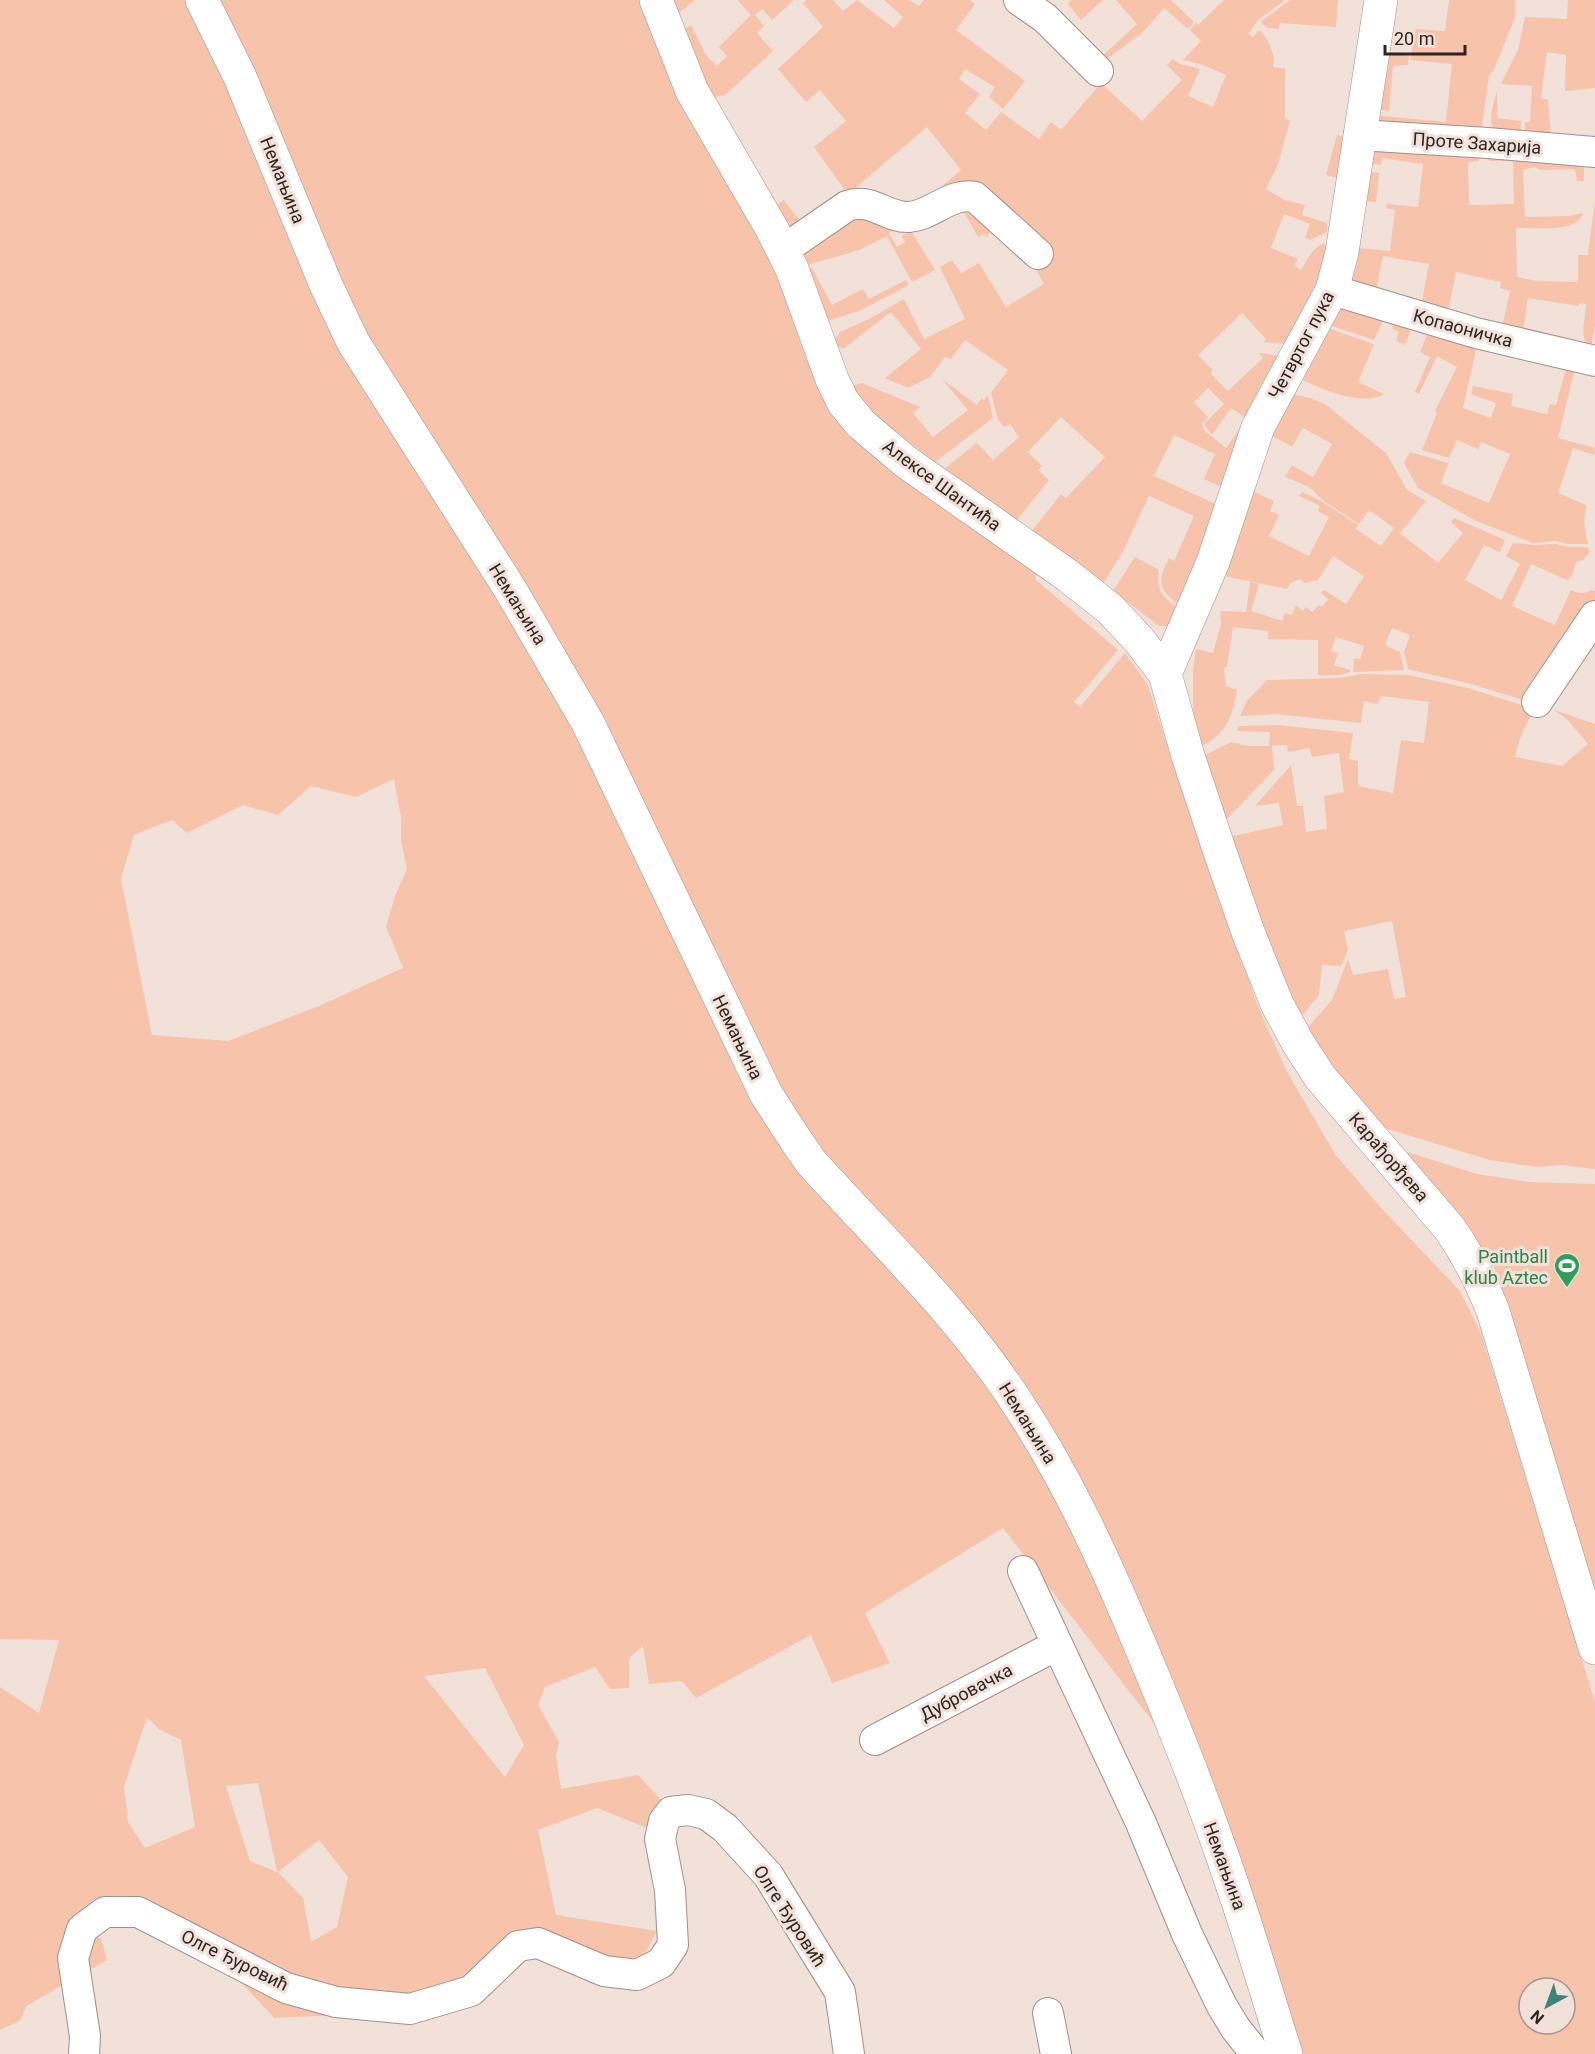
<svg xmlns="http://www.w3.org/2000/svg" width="1595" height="2054" viewBox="0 0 1595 2054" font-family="Roboto,sans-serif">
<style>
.green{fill:#f7c3ab;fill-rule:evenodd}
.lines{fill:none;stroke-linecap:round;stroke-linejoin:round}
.street-casing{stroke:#9f8f88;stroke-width:32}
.secondary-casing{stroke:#9f8f88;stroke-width:34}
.street{stroke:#fff;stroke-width:30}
.secondary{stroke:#fff;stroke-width:33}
.labels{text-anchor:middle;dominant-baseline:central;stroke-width:6;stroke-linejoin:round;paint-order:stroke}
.street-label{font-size:18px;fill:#2c2522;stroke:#f2e1d9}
.leisure-label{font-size:18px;fill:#27864d;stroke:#f2e1d9;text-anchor:end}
</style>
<rect width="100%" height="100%" fill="#f2e1d9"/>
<!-- green -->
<path class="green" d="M 0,0 L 640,0 L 774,264 L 820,375 L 975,522 L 1037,574 L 1035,579 L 1118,650 L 1074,702 L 1080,707 L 1125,653 L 1148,685 L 1173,764 L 1199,833 L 1257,1004 L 1286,1070 L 1335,1154 L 1382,1209 L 1460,1291 L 1481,1333 L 1595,1702 L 1595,2054 L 1301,2054 L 1221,1810 L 1003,1528 L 865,1613 L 890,1663 L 832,1683 L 811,1635 L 696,1698 L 682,1681 L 649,1684 L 643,1646 L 629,1658 L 629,1688 L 610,1689 L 595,1667 L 545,1687 L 538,1705 L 559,1742 L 556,1755 L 561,1789 L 638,1775 L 662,1801 L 652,1830 L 597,1808 L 538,1830 L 556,1915 L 657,1931 L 639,1965 L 536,1936 L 487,1989 L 362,2014 L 274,2018 L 238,1979 L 160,1914 L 81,1918 L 101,1939 L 107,1960 L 26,2006 L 20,2021 L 0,2030 L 0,1687 L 39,1713 L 59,1640 L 0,1639 ZM 394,779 L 401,817 L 401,841 L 407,869 L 395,896 L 386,927 L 403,968 L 319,1006 L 228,1041 L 152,1035 L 121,879 L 134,835 L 172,820 L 187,833 L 243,805 L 278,815 L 311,786 L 356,797 ZM 485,1668 L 524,1745 L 505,1777 L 424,1676 ZM 147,1717 L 159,1729 L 181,1740 L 195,1827 L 145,1848 L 128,1822 L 124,1787 ZM 258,1783 L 277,1871 L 277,1872 L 250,1861 L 226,1786 ZM 319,1840 L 348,1877 L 337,1927 L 311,1942 L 303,1898 L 278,1872 ZM 1529,1988 L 1565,1988 L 1565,2024 L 1529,2024 Z
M 667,0 L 695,0 L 679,13 L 676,13 Z
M 739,0 L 794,0 L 772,20 L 762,9 L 755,15 L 764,26 L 757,33 L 773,51 L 725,95 L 712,97 L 682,31 L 691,25 L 706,55 L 717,66 L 727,56 L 719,47 L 751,15 L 738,1 Z
M 807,0 L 833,0 L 843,11 L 857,0 L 894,28 L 903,17 L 884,0 L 909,0 L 919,6 L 924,0 L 970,0 L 975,4 L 956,30 L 1025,81 L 1003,109 L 989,97 L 995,87 L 965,69 L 959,79 L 980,94 L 965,113 L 986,130 L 1001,112 L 1039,139 L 1051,122 L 1061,130 L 1101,83 L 1142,121 L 1182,80 L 1167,65 L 1173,59 L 1180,64 L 1200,69 L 1188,96 L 1213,107 L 1226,75 L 1203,65 L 1183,60 L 1201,41 L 1190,30 L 1196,23 L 1198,25 L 1224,0 L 1285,0 L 1259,19 L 1248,34 L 1253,37 L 1259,30 C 1268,37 1276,55 1273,67 L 1285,69 L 1285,118 L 1290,121 L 1277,167 L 1266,189 L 1285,200 L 1305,205 L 1302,215 L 1327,223 L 1327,232 L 1310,240 L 1305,238 L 1310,224 L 1284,214 L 1271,248 L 1298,259 L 1294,265 L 1301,270 C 1307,260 1313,247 1324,243 L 1327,247 L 1320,281 L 1288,344 L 1264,342 L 1266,339 L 1242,313 L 1198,355 L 1213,370 L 1210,373 L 1228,391 L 1263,358 L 1259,353 L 1280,356 L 1260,387 L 1246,418 L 1231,408 L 1212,435 L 1204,424 L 1224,404 L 1208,388 L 1194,402 L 1208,417 L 1202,424 L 1204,430 L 1226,448 L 1243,424 L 1224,488 L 1204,479 L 1215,454 L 1174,435 L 1154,476 L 1218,505 L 1180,605 C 1158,590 1157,582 1169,558 L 1174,561 L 1194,516 L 1149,496 L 1123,551 L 1103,584 L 1032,531 L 1061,494 L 1066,498 L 1105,457 L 1061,417 L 1028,452 L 1042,466 L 1038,470 L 1049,480 L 1017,520 L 944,469 L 977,443 L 993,460 L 1019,437 L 1010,424 L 1004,427 L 998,420 L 991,393 L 1008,370 L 965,340 L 951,359 L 945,357 L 930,377 L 908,388 L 885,378 L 921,349 L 891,312 L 843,349 L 837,346 L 834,341 L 840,332 L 869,319 L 904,299 L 924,339 L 965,319 L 940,267 L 952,260 L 961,273 L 979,263 L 1006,307 L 1044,284 L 1034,266 L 1044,252 L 946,196 L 940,188 L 961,170 L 927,127 L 807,229 L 788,227 L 776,206 L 784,200 L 800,221 L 844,189 L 814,147 L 846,121 L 820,90 L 806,102 L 778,69 L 823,27 L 803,3 Z
M 1071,0 L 1103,0 L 1081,20 L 1068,4 Z
M 1116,0 L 1171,0 L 1194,22 L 1188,29 L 1164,8 L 1142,33 L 1104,61 L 1099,59 L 1137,24 Z
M 1290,0 L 1338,0 L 1336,27 L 1280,23 L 1279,29 L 1268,28 L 1260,22 Z
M 1449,0 L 1515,0 L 1515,18 L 1494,69 L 1489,76 L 1481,133 L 1371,127 L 1372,115 L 1446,122 L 1452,64 L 1410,60 L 1416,29 L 1445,31 Z
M 1568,0 L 1595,0 L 1595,88 L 1565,91 L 1566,55 L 1547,52 L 1541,98 L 1548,100 L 1551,139 L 1525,138 L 1525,122 L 1530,122 L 1532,86 L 1501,84 L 1518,50 L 1525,17 L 1567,19 Z
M 1385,51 L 1409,56 L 1408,65 L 1393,66 L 1389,111 L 1374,109 Z
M 1497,91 L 1497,118 L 1521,121 L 1520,138 L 1494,132 C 1488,118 1493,105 1497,91 Z
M 1337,135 L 1344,137 L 1338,178 L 1326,175 Z
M 1371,146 L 1479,150 L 1479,161 L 1468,162 L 1469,205 L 1514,204 L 1513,161 L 1489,161 L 1489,150 L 1584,159 L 1584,181 L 1577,181 L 1575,169 L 1541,170 L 1534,167 L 1523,170 L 1525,217 L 1570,216 L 1583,213 C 1577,234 1534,227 1516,228 L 1517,277 L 1537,281 L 1578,282 L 1578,255 L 1588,255 L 1595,199 L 1595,326 L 1590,352 C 1579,336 1585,322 1586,304 L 1579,303 L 1579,306 L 1528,298 L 1522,337 L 1502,327 L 1510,291 L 1500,288 L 1501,282 L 1456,272 L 1447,317 L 1422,301 L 1429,264 L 1383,256 L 1376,292 L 1352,282 L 1358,248 L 1390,251 L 1395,210 L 1386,208 L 1387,204 L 1418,207 L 1423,164 L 1382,158 L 1381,165 L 1365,163 Z
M 1364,171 L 1379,173 L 1376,202 L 1361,201 Z
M 958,202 L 992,228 L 987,237 L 984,234 L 978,237 Z
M 846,214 L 896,228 L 889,233 L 897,247 L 905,242 L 902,236 L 911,231 L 935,270 L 912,282 L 887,236 L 859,250 L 804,266 L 797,250 Z
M 812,268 L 832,305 L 863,289 L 869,299 L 906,280 L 909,285 L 859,311 L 830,320 L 824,318 L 806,270 Z
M 1339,307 L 1414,321 L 1405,345 L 1396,341 L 1399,332 L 1392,329 L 1393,325 L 1383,321 L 1374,340 L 1332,326 Z
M 1430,327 L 1478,341 L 1463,408 L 1491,418 L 1496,403 L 1471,394 L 1473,386 L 1513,394 L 1511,406 L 1547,414 L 1550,404 L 1556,405 L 1568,362 L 1576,364 L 1558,438 L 1595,448 L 1594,455 L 1573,448 L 1558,493 L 1586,505 L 1584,524 L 1588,544 L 1568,544 L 1556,541 L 1533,543 L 1474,520 L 1418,488 L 1404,463 L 1410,452 L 1448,463 L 1441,483 L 1489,503 L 1510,454 L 1481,442 L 1478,449 L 1457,440 L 1449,458 L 1422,450 L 1437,413 L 1435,411 L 1457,367 L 1437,356 L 1419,394 L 1415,392 L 1430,357 L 1420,352 Z
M 1330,329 L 1374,344 L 1358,382 L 1384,394 C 1364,407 1323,390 1303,380 Z
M 942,379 L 977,405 L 982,398 L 984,400 L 988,395 L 993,418 L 935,462 L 866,408 L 852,386 L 862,383 L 920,407 L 913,413 L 933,437 L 968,410 Z
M 1292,394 L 1310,398 L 1325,404 L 1386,453 L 1407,490 L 1426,501 L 1400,533 L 1438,563 L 1463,533 L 1451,522 L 1454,518 L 1505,540 L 1500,552 L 1484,545 L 1465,580 L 1501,600 L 1520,564 L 1506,556 L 1513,543 L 1535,545 L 1556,544 L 1569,547 L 1587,547 L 1590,552 L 1583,560 L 1576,562 L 1572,575 L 1567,580 L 1531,564 L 1512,606 L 1555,625 L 1571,590 C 1579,594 1584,594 1592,590 L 1595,591 L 1595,600 L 1526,691 L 1527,701 L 1471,684 L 1408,669 L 1404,652 L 1410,635 L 1392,628 L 1385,645 L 1400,652 L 1404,670 L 1353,672 L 1354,658 L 1360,659 L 1364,646 L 1336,637 L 1331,651 L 1338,653 L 1334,665 L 1350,670 L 1350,672 L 1339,675 L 1318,675 L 1318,640 L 1268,639 L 1268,631 L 1233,627 L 1227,667 L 1224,667 L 1226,686 L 1237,690 C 1233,716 1227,733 1202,746 L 1193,729 L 1193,670 L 1196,649 L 1213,653 L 1221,624 L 1220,611 L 1246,612 L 1250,582 L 1259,584 L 1251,611 L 1282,621 L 1285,613 L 1292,615 L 1296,605 L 1303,611 L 1306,607 L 1312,612 L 1319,605 L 1322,607 L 1328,599 L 1321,593 L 1324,590 L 1346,604 L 1364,576 L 1333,556 L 1318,580 L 1305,583 L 1300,579 L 1290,583 L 1287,589 L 1224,576 L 1250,490 L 1274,501 L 1270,511 L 1279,515 L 1269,536 L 1309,556 L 1329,517 L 1318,511 L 1320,506 L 1299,496 L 1302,492 L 1323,502 L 1358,525 L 1356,529 L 1381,546 L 1394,528 L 1369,510 L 1359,524 L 1324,501 L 1309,487 L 1285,477 L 1292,465 L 1313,477 L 1332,444 L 1303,428 L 1292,447 L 1269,434 Z
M 1135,557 L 1159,570 C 1155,590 1163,597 1179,609 L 1169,626 L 1159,626 L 1113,591 Z
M 1363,674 L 1408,675 L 1468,688 L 1534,709 L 1520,738 L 1515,757 L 1562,766 L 1588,744 L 1568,720 L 1554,710 L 1595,724 L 1595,1169 L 1562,1165 L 1538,1167 L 1490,1160 L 1381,1127 L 1332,1072 L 1308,1031 L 1309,1026 L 1332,1000 L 1348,959 L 1353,975 L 1388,969 L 1394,999 L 1406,997 L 1392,921 L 1344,931 L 1348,950 L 1341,966 L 1322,965 L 1319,995 L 1302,1016 L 1298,1017 L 1229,837 L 1283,825 L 1279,803 L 1255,806 L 1291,765 L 1297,806 L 1303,806 L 1306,832 L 1327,829 L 1324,796 L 1344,792 L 1339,753 L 1312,757 L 1310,748 L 1288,752 L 1287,745 L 1272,746 L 1274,770 L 1223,823 L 1203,762 L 1205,755 L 1231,742 L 1248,746 L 1269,746 L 1270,732 L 1238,731 L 1237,728 L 1240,726 L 1277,725 L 1353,733 L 1349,759 L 1358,761 L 1358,786 L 1393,793 L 1401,740 L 1424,743 L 1429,702 L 1382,696 L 1377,704 L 1364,701 L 1361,723 L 1276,714 L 1240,716 L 1246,702 L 1267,680 L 1339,678 Z
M 1407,1152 L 1477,1174 L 1530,1182 L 1595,1184 L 1595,1593 L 1495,1270 L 1473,1234 L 1407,1158 Z"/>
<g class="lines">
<defs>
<path id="street" d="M 1019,0 L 1045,18 L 1098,71
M 1359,135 L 1488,143 L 1595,152
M 783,250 L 847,206 C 872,197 886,218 909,217 C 933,215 950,192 975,197 L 1038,254
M 1332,290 L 1476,333 L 1595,361
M 1537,702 L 1595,616
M 1023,1571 L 1141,1823 L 1187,1934 L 1222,2006 L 1236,2029 L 1256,2054
M 875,1740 L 1057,1645
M 1048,2013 L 1056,2054
M 84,2054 L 85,2036 L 73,1958 L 82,1929 L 105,1912 L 138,1912 L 286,1988 L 336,2002 L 410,2009 L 471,1991 L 518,1946 L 538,1943 L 604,1971 L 637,1975 L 661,1963 L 673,1945 L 670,1890 L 660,1839 L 664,1821 L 671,1812 L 688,1810 L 706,1814 L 725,1828 L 768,1875 L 840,1992 L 849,2054"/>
<path id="secondary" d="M 202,0 L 240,77 L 326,285 L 353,342 L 510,589 L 588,723 L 766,1094 L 795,1139 L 811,1162 C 882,1241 960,1314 1018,1404 C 1066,1477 1103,1557 1137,1638 C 1172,1720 1205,1803 1233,1887 C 1252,1942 1268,1998 1286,2054
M 656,0 L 692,91 L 772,229 L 792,269 L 832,379 L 843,402 L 861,424 L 906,462 L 1067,575 L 1110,609 L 1139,640 L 1165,674 L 1188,756 L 1220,852 L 1248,932 L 1277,1004 L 1298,1043 L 1320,1077 L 1450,1229 C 1468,1255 1481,1281 1493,1311 L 1595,1648
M 1165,674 L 1213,562 L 1258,427 L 1332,290 L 1342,252 L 1381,0"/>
</defs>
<!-- street casing -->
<use href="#street" class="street-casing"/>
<!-- secondary casing -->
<use href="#secondary" class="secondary-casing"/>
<!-- street -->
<use href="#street" class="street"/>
<!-- secondary -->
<use href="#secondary" class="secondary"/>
</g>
<!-- icons -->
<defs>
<symbol id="stadium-pin" viewBox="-11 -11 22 30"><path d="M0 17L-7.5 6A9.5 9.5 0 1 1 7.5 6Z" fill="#2e9e5b" stroke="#f2e1d9"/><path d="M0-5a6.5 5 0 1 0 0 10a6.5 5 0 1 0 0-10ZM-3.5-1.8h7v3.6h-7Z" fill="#fff"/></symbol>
</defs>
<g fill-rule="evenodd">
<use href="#stadium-pin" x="1552" y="1251" width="30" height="40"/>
</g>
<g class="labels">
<!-- street labels -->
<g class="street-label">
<text transform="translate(1477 143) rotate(4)">Проте Захарија</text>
<text transform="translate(283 180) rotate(68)">Немањина</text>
<text transform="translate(1463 328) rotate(15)">Копаоничка</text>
<text transform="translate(1301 345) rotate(-62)">Четвртог пука</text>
<text transform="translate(942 485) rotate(36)">Алексе Шантића</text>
<text transform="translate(518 604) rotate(58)">Немањина</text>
<text transform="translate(738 1037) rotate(64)">Немањина</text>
<text transform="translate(1389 1157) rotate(49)">Карађорђева</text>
<text transform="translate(1028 1423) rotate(58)">Немањина</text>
<text transform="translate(966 1692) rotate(-28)">Дубровачка</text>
<text transform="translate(1225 1866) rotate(70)">Немањина</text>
<text transform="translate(790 1916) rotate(57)">Олге Ђуровић</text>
<text transform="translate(235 1960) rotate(26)">Олге Ђуровић</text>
</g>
<!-- leisure labels -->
<g class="leisure-label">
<text x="1548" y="1256">Paintball<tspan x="1548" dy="21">klub Aztec</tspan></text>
</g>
</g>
<!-- north arrow -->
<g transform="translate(1547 2006) rotate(221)"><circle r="28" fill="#f2e1d9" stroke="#a39690" stroke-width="1.5"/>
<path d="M0-4.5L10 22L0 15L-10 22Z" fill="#3e847b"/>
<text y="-9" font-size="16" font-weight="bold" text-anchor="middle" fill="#2c2522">N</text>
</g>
<!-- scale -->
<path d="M1385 45v9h80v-9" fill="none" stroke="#2c2522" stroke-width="3"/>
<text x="1394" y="45" font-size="18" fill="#2c2522" stroke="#f2e1d9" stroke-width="4.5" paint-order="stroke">20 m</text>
</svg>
